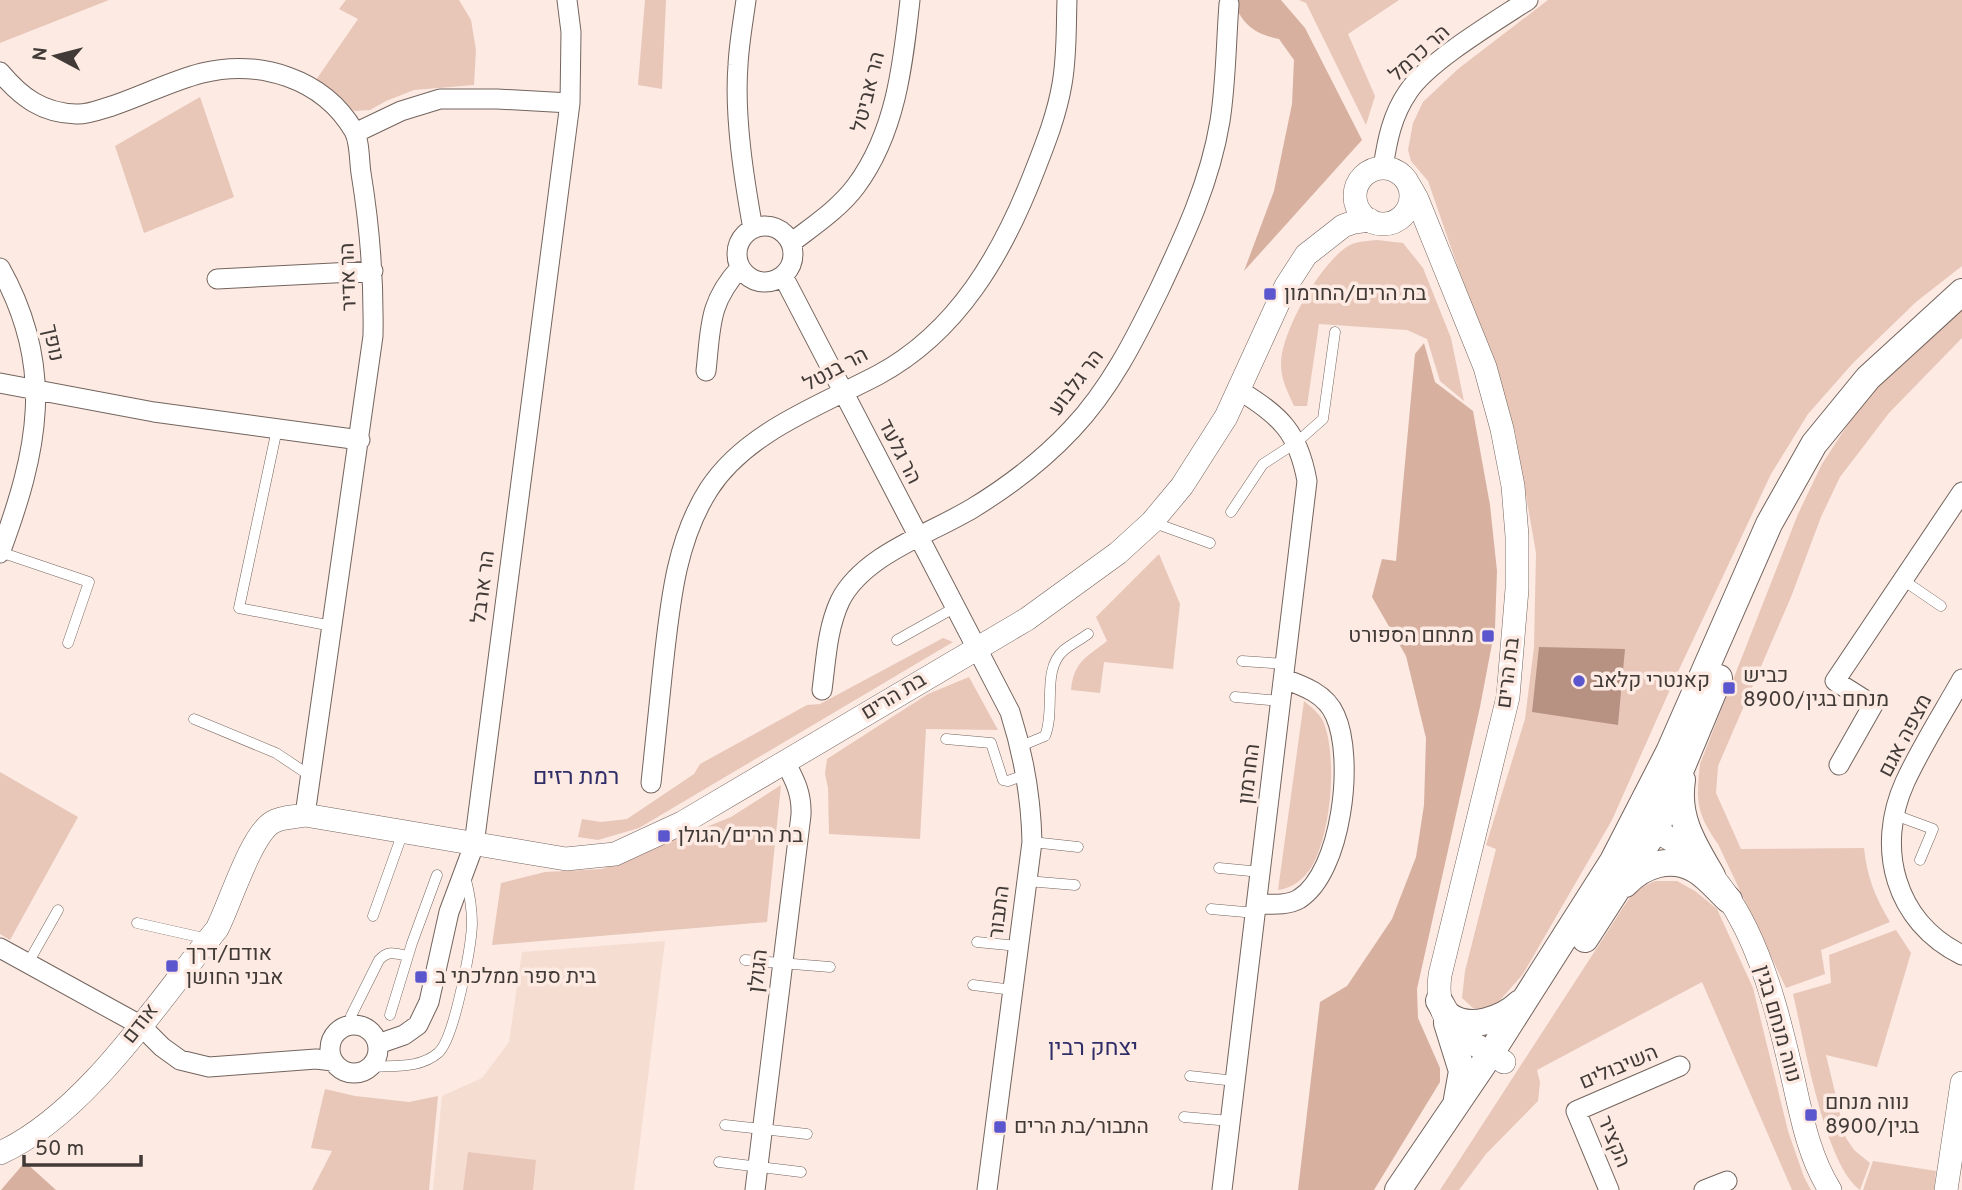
<svg xmlns="http://www.w3.org/2000/svg" width="1962" height="1190" viewBox="0 0 1962 1190" font-family="Overpass,Heebo,sans-serif">
<style>
.built{fill:#f6ddd2}
.green{fill:#e8c7b9}
.forest{fill:#d7b0a0}
.water{fill:#b79282}
.lines{fill:none;stroke-linecap:round;stroke-linejoin:round}
.service-casing{stroke:#73645d;stroke-width:11}
.minor-casing{stroke:#73645d;stroke-width:21}
.tertiary-casing{stroke:#73645d;stroke-width:24}
.secondary-casing{stroke:#73645d;stroke-width:28}
.service{stroke:#fff;stroke-width:10}
.minor{stroke:#fff;stroke-width:19}
.tertiary{stroke:#fff;stroke-width:23}
.secondary{stroke:#fff;stroke-width:26}
.poi-dot{fill:#5b56ce;stroke:#fceae3;stroke-width:2.5}
.labels{text-anchor:middle;dominant-baseline:central;stroke-width:7;stroke-linejoin:round;paint-order:stroke}
.street-label{font-size:21px;fill:#413a37;stroke:#fceae3}
.poi-label{font-size:21px;fill:#413a37;stroke:#fceae3;text-anchor:start}
.neighbourhood-label{font-size:23px;fill:#2f2e69;stroke:#fceae3}
</style>
<rect width="100%" height="100%" fill="#fceae3"/>
<!-- built -->
<path class="built" d="M 665,941 L 634,1190 L 433,1190 L 442,1096 L 482,1078 L 509,1042 L 522,952 Z"/>
<!-- green -->
<path class="green" d="M 0,0 L 109,0 L 0,43 Z
M 346,0 L 459,0 L 471,20 L 476,50 L 474,85 L 414,90 L 386,101 L 370,110 L 354,111 L 316,80 L 358,19 L 339,9 Z
M 645,0 L 666,0 L 662,89 L 638,85 Z
M 1299,0 L 1399,0 L 1348,34 L 1375,96 L 1366,125 L 1306,3 Z
M 1548,0 L 1962,0 L 1962,266 L 1916,302 L 1853,363 L 1808,414 L 1771,474 L 1676,676 L 1612,820 L 1523,974 L 1495,1006 L 1485,1010 L 1473,1008 L 1462,998 L 1465,971 L 1496,849 L 1486,845 L 1525,719 L 1534,647 L 1536,553 L 1515,432 L 1428,181 L 1411,161 L 1408,150 L 1413,123 L 1423,102 L 1458,69 Z
M 200,97 L 234,197 L 144,233 L 115,146 Z
M 1377,240 L 1403,243 L 1423,268 L 1451,338 L 1464,401 L 1440,381 L 1427,339 L 1407,330 L 1319,324 L 1307,406 L 1294,406 C 1288,393 1281,379 1281,365 C 1280,333 1322,260 1350,245 C 1357,241 1369,241 1377,240 Z
M 1962,308 L 1962,338 L 1889,413 L 1840,477 L 1821,517 L 1791,597 L 1718,766 L 1716,793 L 1741,849 L 1864,848 C 1867,877 1875,897 1890,922 L 1821,950 L 1825,974 L 1786,988 L 1718,844 C 1696,812 1696,802 1700,764 L 1798,514 L 1822,464 L 1854,415 L 1885,378 Z
M 1159,554 L 1180,604 L 1173,669 L 1104,662 L 1100,693 L 1071,690 C 1074,661 1086,658 1107,641 L 1096,617 Z
M 943,638 L 953,642 L 639,828 L 598,840 L 578,837 L 582,819 L 601,822 L 627,819 L 694,774 L 700,764 L 807,705 L 820,704 Z
M 969,677 L 998,730 L 926,729 L 920,839 L 829,834 L 828,788 L 825,774 L 827,759 L 928,694 Z
M 1304,701 C 1311,707 1319,713 1323,721 C 1338,755 1331,834 1312,866 C 1304,879 1293,888 1278,890 Z
M 0,772 L 78,817 L 10,940 L 0,934 Z
M 781,785 L 767,922 L 492,945 L 501,883 L 545,872 L 602,869 L 731,817 Z
M 1655,881 L 1677,881 L 1695,891 L 1717,909 L 1753,988 L 1788,1131 L 1804,1177 L 1811,1190 L 1792,1190 L 1702,982 L 1537,1070 L 1540,1082 L 1538,1101 L 1486,1154 L 1459,1190 L 1440,1190 L 1626,903 L 1636,890 Z
M 1896,930 L 1911,953 L 1877,1067 L 1826,1055 L 1846,1138 L 1854,1150 L 1870,1163 L 1860,1190 C 1824,1163 1804,1040 1793,994 L 1831,983 L 1829,955 Z
M 325,1089 L 355,1096 L 409,1102 L 438,1096 L 429,1190 L 312,1190 L 332,1151 L 311,1148 Z
M 468,1152 L 536,1160 L 533,1190 L 463,1190 Z
M 1873,1161 L 1936,1171 L 1934,1190 L 1863,1190 Z"/>
<!-- forest -->
<path class="forest" d="M 1233,0 L 1281,0 L 1305,28 L 1362,140 L 1244,271 L 1274,191 L 1292,104 L 1294,60 L 1279,39 C 1254,34 1242,24 1233,0 Z
M 1424,343 L 1435,382 L 1473,411 L 1490,505 L 1497,571 L 1495,628 L 1480,707 L 1417,989 L 1418,1018 L 1440,1068 L 1440,1082 L 1374,1190 L 1298,1190 L 1320,1002 L 1347,986 L 1392,919 L 1416,857 L 1424,805 L 1426,738 L 1406,656 L 1372,597 L 1382,559 L 1396,561 L 1415,354 Z
M 25,1162 L 56,1190 L 1,1190 Z"/>
<!-- water -->
<path class="water" d="M 1539,647 L 1625,649 L 1618,725 L 1532,712 Z"/>
<g class="lines">
<defs>
<path id="service" d="M 277,429 L 239,608 L 332,626
M 1231,512 L 1263,464 L 1297,442 L 1323,419 L 1335,332
M 1152,522 L 1210,543
M 0,552 L 89,582 L 68,643
M 1903,580 L 1941,606
M 897,640 L 954,608
M 1242,661 L 1286,664
M 1235,697 L 1281,701
M 194,719 L 276,753 L 309,775
M 946,739 L 991,743 L 1003,780 L 1008,781 L 1027,774
M 1021,746 L 1045,736 C 1056,709 1041,670 1064,650 C 1072,644 1081,639 1088,634
M 1895,815 L 1933,829 L 1920,860
M 1032,842 L 1078,847
M 1219,868 L 1261,872
M 1027,881 L 1075,885
M 1211,909 L 1256,913
M 373,916 L 403,832
M 137,923 L 208,939
M 977,942 L 1018,946
M 745,960 L 830,967
M 28,963 L 58,910
M 973,985 L 1013,990
M 390,1015 L 412,943 L 437,875
M 352,1024 L 351,1016 L 379,960 C 388,950 395,953 407,956
M 371,1067 C 394,1065 419,1069 438,1053 C 454,1040 471,948 472,924 C 472,908 469,891 465,876
M 1190,1076 L 1235,1081
M 1184,1117 L 1230,1121
M 725,1125 L 807,1134
M 719,1162 L 801,1172"/>
<path id="minor" d="M 746,0 C 743,22 739,44 738,65 C 734,116 744,179 753,229
M 0,72 C 21,97 42,113 76,114 C 88,115 101,109 112,106 C 142,96 171,81 202,73 C 259,59 323,78 354,131 C 360,142 359,160 361,173 C 370,228 374,281 373,336 L 305,815
M 355,133 L 401,111 L 440,99 L 497,99 L 570,103
M 1383,168 C 1387,141 1392,115 1408,92 C 1427,62 1496,21 1528,0
M737 254a28 28 0 1 1 56 0a28 28 0 1 1-56 0Z
M 791,243 C 813,226 839,209 856,186 C 896,132 903,64 910,0
M 0,268 C 56,368 38,451 0,553
M 783,276 L 1010,712 C 1024,756 1031,796 1032,842 L 987,1190
M 217,279 L 373,271
M 706,371 C 711,327 708,303 740,268
M 0,383 L 154,412 L 360,440
M 1962,679 C 1943,713 1921,747 1905,782 C 1875,848 1895,922 1962,955
M 822,690 C 826,660 827,629 840,601 C 863,555 930,534 973,508 C 1009,486 1043,460 1072,429 C 1110,389 1135,339 1159,290 C 1185,235 1210,182 1220,121 C 1226,83 1226,43 1229,4
M 1839,765 L 1873,705 L 1835,681 L 1962,492
M 651,783 C 655,744 659,705 663,667 C 670,606 675,542 709,489 C 746,432 819,406 878,375 C 958,332 1003,253 1035,170 C 1046,142 1057,114 1062,84 C 1067,57 1066,28 1067,0
M 1257,904 C 1270,904 1287,906 1299,899 C 1342,872 1355,758 1335,715 C 1326,694 1304,686 1284,679
M 0,948 L 140,1025 L 162,1047 L 180,1060 L 209,1067 L 316,1059 L 333,1061
M330 1049a24 24 0 1 1 48 0a24 24 0 1 1-48 0Z
M 378,1044 L 404,1035 L 418,1025 L 429,1002 L 449,912 L 474,845 L 570,103 L 571,32 L 567,0
M 755,1190 L 801,815 C 802,794 795,780 785,762
M 1222,1190 L 1307,481 C 1298,431 1280,416 1239,390
M 1609,1190 L 1576,1111 L 1680,1066
M 1704,1190 L 1727,1181"/>
<path id="tertiary" d="M1355 196a28 28 0 1 1 56 0a28 28 0 1 1-56 0Z
M 1409,185 L 1417,199 L 1485,367 L 1502,429 L 1513,486 L 1517,536 L 1517,589 L 1508,697 L 1440,975 C 1433,1029 1463,1036 1504,1062
M 1641,824 C 1741,864 1770,979 1792,1074 C 1801,1113 1808,1155 1830,1190
M 0,1153 C 86,1114 158,1001 217,929 C 230,904 251,834 273,822 C 281,817 296,817 305,815 L 566,859 L 615,854 L 682,823 L 1027,619 L 1118,553 L 1152,522 L 1182,486 L 1226,417 L 1286,286 L 1306,255 L 1343,226 L 1354,222 L 1370,220
M 1946,1190 L 1962,1083"/>
<path id="secondary" d="M 1682,780 C 1676,818 1694,845 1712,876
M 1625,884 C 1643,865 1671,855 1696,870 C 1708,877 1718,890 1729,900
M 1585,939 L 1656,829 L 1719,678
M 1439,1001 C 1442,1005 1444,1011 1448,1015 C 1469,1032 1503,1019 1520,1003
M 1447,1023 L 1462,1071 L 1457,1099
M 1398,1190 L 1491,1053 L 1613,861 L 1669,752 L 1769,524 L 1814,444 L 1868,378 L 1962,292"/>
</defs>
<!-- service casing -->
<use href="#service" class="service-casing"/>
<!-- minor casing -->
<use href="#minor" class="minor-casing"/>
<!-- tertiary casing -->
<use href="#tertiary" class="tertiary-casing"/>
<!-- secondary casing -->
<use href="#secondary" class="secondary-casing"/>
<!-- service -->
<use href="#service" class="service"/>
<!-- minor -->
<use href="#minor" class="minor"/>
<!-- tertiary -->
<use href="#tertiary" class="tertiary"/>
<!-- secondary -->
<use href="#secondary" class="secondary"/>
</g>
<!-- markers -->
<g class="poi-dot">
<rect x="1263" y="287" width="14" height="14" rx="3.5"/>
<rect x="1481" y="629" width="14" height="14" rx="3.5"/>
<circle cx="1579" cy="681" r="7"/>
<rect x="1722" y="681" width="14" height="14" rx="3.5"/>
<rect x="657" y="829" width="14" height="14" rx="3.5"/>
<rect x="165" y="959" width="14" height="14" rx="3.5"/>
<rect x="414" y="970" width="14" height="14" rx="3.5"/>
<rect x="1804" y="1108" width="14" height="14" rx="3.5"/>
<rect x="993" y="1120" width="14" height="14" rx="3.5"/>
</g>
<g class="labels">
<!-- street labels -->
<g class="street-label">
<text transform="translate(1420 54) rotate(-42)">הר כרמל</text>
<text transform="translate(869 92) rotate(-76)">הר אביטל</text>
<text transform="translate(349 277) rotate(-92)">הר אדיר</text>
<text transform="translate(52 343) rotate(78)">נופך</text>
<text transform="translate(836 370) rotate(-28)">הר בנטל</text>
<text transform="translate(1077 383) rotate(-53)">הר גלבוע</text>
<text transform="translate(899 452) rotate(63)">הר גלעד</text>
<text transform="translate(484 587) rotate(-83)">הר ארבל</text>
<text transform="translate(1509 673) rotate(-83)">בת הרים</text>
<text transform="translate(894 697) rotate(-31)">בת הרים</text>
<text transform="translate(1906 736) rotate(-62)">מצפה אגם</text>
<text transform="translate(1250 774) rotate(-83)">החרמון</text>
<text transform="translate(1000 912) rotate(-83)">התבור</text>
<text transform="translate(759 971) rotate(-83)">הגולן</text>
<text transform="translate(141 1024) rotate(-52)">אודם</text>
<text transform="translate(1777 1024) rotate(74)">נווה מנחם בגין</text>
<text transform="translate(1619 1068) rotate(-23)">השיבולים</text>
<text transform="translate(1613 1142) rotate(67)">הקציר</text>
</g>
<!-- poi labels -->
<g class="poi-label">
<text x="1284" y="294">בת הרים/החרמון</text>
<text x="1474" y="636" text-anchor="end">מתחם הספורט</text>
<text x="1743" y="676">כביש<tspan x="1743" dy="24">8900/מנחם בגין</tspan></text>
<text x="1593" y="681">קאנטרי קלאב</text>
<text x="678" y="836">בת הרים/הגולן</text>
<text x="186" y="954">אודם/דרך<tspan x="186" dy="24">אבני החושן</tspan></text>
<text x="435" y="977">בית ספר ממלכתי ב</text>
<text x="1825" y="1103">נווה מנחם<tspan x="1825" dy="24">בגין/8900</tspan></text>
<text x="1014" y="1127">התבור/בת הרים</text>
</g>
<!-- neighbourhood labels -->
<g class="neighbourhood-label">
<text x="576" y="778">רמת רזים</text>
<text x="1093" y="1049">יצחק רבין</text>
</g>
</g>
<!-- north arrow -->
<g transform="translate(56 56) rotate(277)" stroke="#fceae3" stroke-width="5" paint-order="stroke">
<path d="M0-5L12 26L0 18L-12 26Z" fill="#413a37"/>
<text y="-10" font-size="19" font-weight="bold" text-anchor="middle" fill="#413a37">N</text>
</g>
<!-- scale -->
<path d="M24 1155v10h117v-10" fill="none" stroke="#413a37" stroke-width="3.5"/>
<text x="35" y="1155" font-size="21" fill="#413a37" stroke="#fceae3" stroke-width="5" paint-order="stroke">50 m</text>
</svg>
